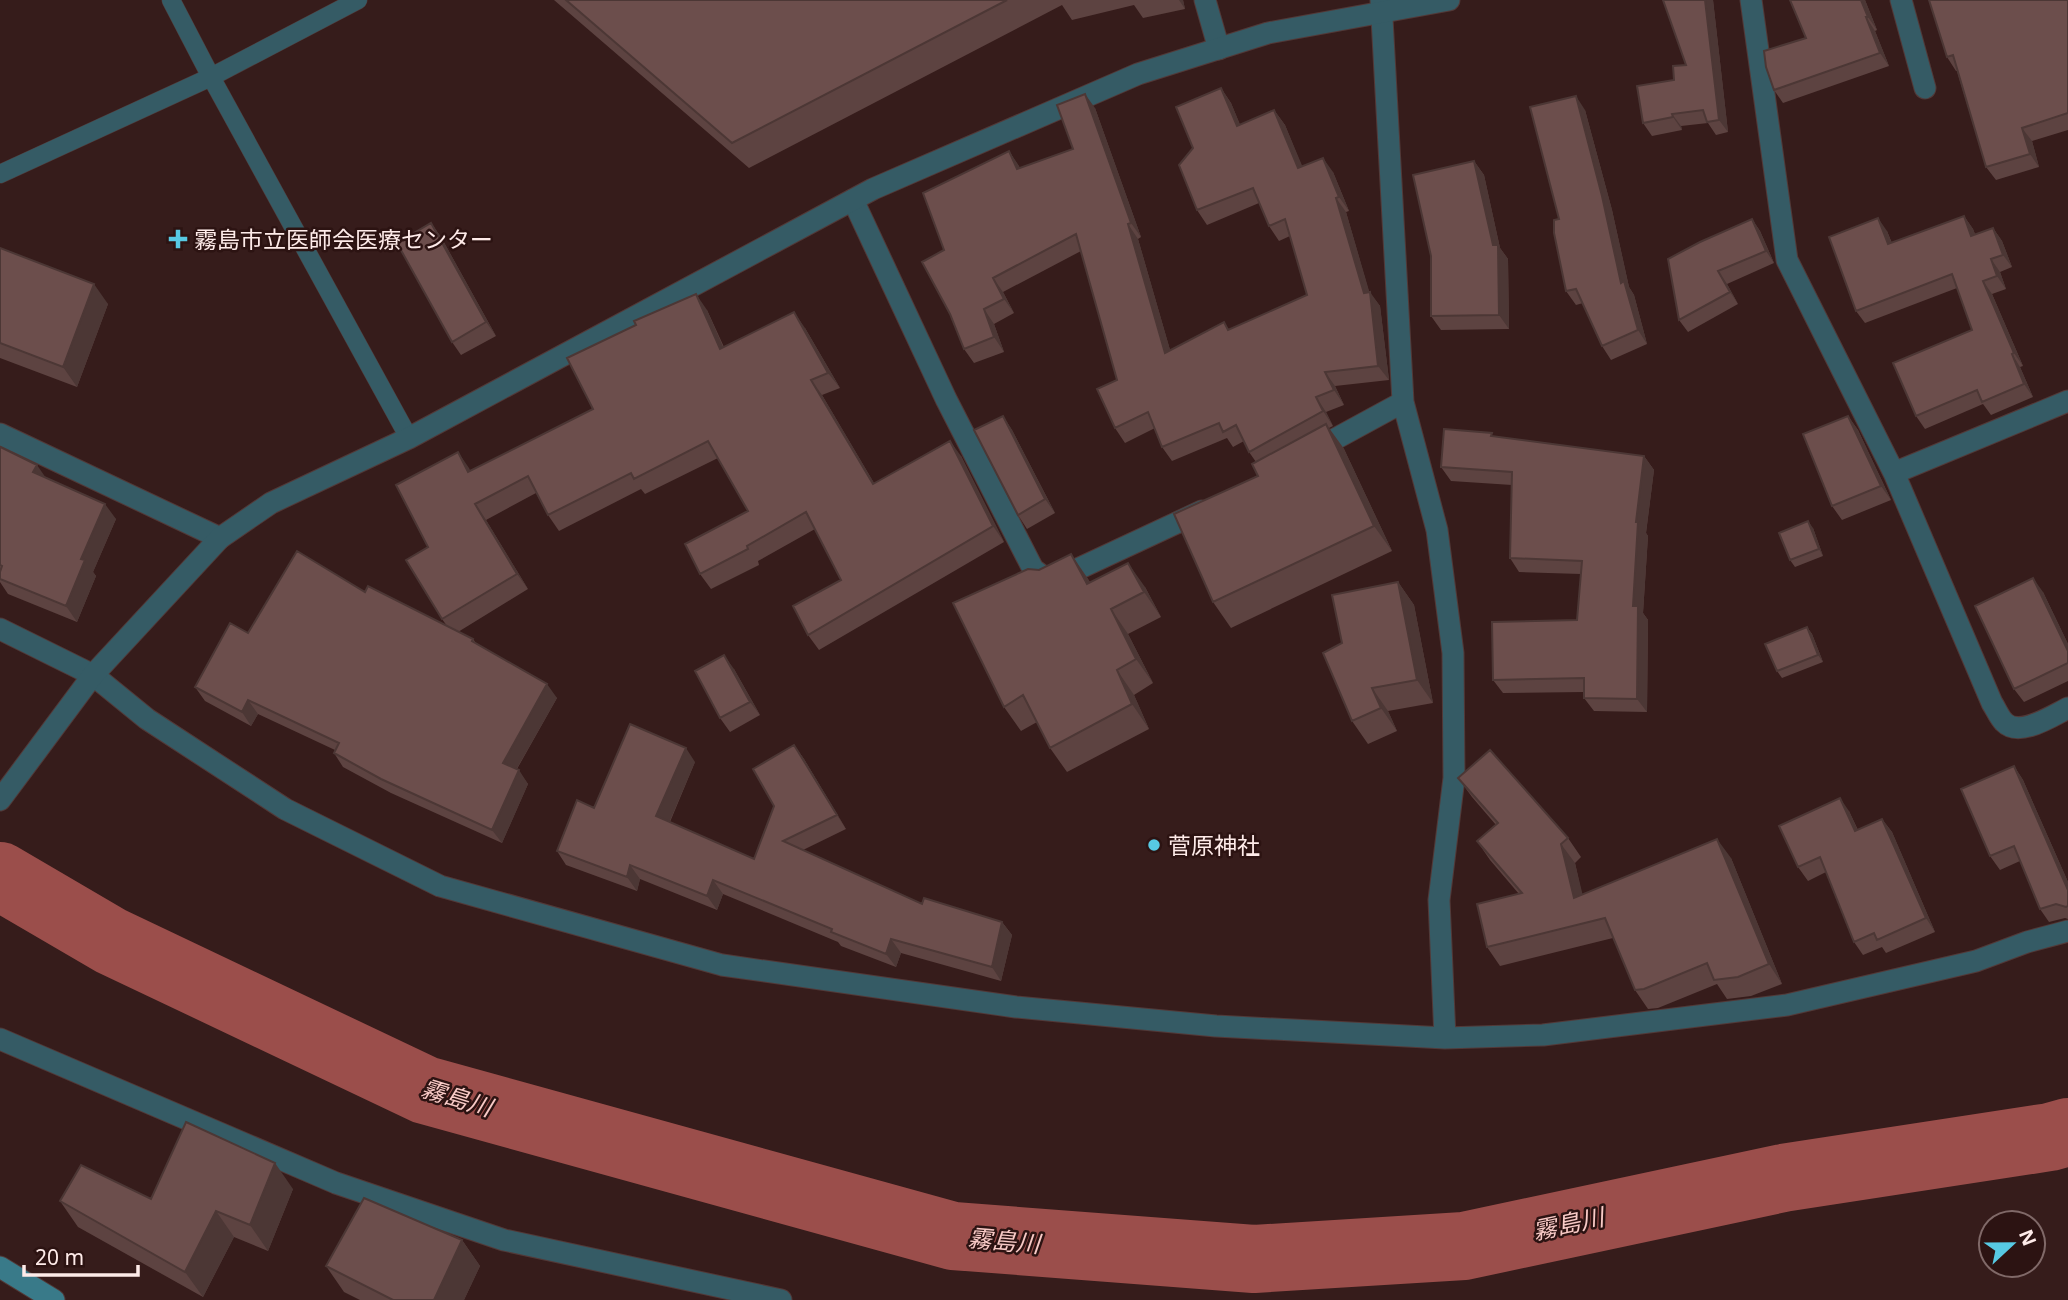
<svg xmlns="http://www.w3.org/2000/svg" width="2068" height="1300" viewBox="0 0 2068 1300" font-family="'Noto Sans','Noto Sans JP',sans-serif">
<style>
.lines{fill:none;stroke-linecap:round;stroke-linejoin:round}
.river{stroke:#9b4e4b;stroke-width:68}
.service-casing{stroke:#523938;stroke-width:19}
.minor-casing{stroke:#523938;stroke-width:23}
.tertiary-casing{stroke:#523938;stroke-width:23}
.secondary-casing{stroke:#523938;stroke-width:23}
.service{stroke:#355b65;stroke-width:18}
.minor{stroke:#355b65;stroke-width:21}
.tertiary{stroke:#355b65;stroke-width:21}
.secondary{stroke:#397a89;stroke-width:21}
.wall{fill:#5d4341}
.shaded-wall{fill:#4c3735}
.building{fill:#6c4e4c;stroke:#4c3735;stroke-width:2}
.poi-dot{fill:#57c9e3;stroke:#2c1312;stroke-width:2.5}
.labels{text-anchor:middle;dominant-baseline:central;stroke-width:5;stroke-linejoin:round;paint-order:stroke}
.poi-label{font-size:23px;fill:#feebe9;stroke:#2c1312;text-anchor:start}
.water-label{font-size:24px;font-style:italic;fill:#f9cbc7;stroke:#2c1312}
</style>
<rect width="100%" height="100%" fill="#361c1b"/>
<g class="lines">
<!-- river -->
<path class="river" d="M 0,876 L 111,941 L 425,1090 L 953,1236 L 1254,1259 L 1464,1246 L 1783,1178 L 2050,1137 L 2068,1132"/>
<defs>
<path id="service" d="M 171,0 L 211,77 L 409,438
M 0,174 L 211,77 L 358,0"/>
<path id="minor" d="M 1205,0 L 1219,49
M 1381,0 L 1403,402 L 1437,530 L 1453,653 L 1454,778 L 1439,900 L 1445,1038
M 1751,0 L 1787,260 L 1894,473 L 1992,703 C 1996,709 1999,717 2004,722 C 2019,738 2052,716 2068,708
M 1901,0 L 1925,88
M 853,200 L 946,399 L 1033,569 L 1050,582 L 1202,511
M 0,434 L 220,538
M 1313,451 L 1403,402
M 1894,473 L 2068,401
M 0,629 L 93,675 L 147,719 L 285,809 L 440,886 L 722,965 L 1016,1007 L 1216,1026 L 1445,1038 L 1543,1035 L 1787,1005 L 1976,961 L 2027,942 L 2068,931
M 0,1039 L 336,1183 L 504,1240 L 781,1300"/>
<path id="tertiary" d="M 0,800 L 93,675 L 220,538 L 271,503 L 409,438 L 873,189 L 1138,74 L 1268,33 L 1449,0"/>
<path id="secondary" d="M 0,1267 L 54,1300"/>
</defs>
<!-- service casing -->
<use href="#service" class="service-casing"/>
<!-- minor casing -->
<use href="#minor" class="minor-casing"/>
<!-- tertiary casing -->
<use href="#tertiary" class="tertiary-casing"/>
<!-- secondary casing -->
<use href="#secondary" class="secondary-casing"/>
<!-- service -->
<use href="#service" class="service"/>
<!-- minor -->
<use href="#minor" class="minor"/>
<!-- tertiary -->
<use href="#tertiary" class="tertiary"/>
<!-- secondary -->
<use href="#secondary" class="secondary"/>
</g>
<!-- wall -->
<path class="wall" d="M 554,0 L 1183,0 L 1185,9 L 1143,18 L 1134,5 L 1072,20 L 1062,5 L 749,168 Z
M 1663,0 L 1713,0 L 1728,132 L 1716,135 L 1708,123 L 1681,126 L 1682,130 L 1652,136 L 1643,123 L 1686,65 Z
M 1790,0 L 1865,0 L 1877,30 L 1875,31 L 1889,66 L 1783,103 L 1774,90 L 1806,38 Z
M 2068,0 L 2068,130 L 2032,141 L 2039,167 L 1996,180 L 1986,167 L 1957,71 L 1956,71 L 1947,57 Z
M 1221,88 L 1231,103 L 1240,125 L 1274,110 L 1285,125 L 1302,167 L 1333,172 L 1349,211 L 1346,212 L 1369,292 L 1380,306 L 1389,380 L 1335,386 L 1344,405 L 1326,412 L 1333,426 L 1329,428 L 1344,449 L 1392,551 L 1231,628 L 1213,602 L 1258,476 L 1256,462 L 1249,452 L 1244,441 L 1233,447 L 1227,438 L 1172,461 L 1162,447 L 1155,428 L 1125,443 L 1115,428 L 1117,380 L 1081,251 L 1003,292 L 1014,313 L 994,324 L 1004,352 L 974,363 L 964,349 L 944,250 L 1009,151 L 1020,168 L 1073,149 L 1095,108 L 1141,237 L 1138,239 L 1170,350 L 1224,322 L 1229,330 L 1307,295 L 1290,236 L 1279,241 L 1269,226 L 1259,203 L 1207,225 L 1197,210 L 1193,148 Z
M 1585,110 L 1612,210 L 1629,287 L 1634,295 L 1647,344 L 1611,360 L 1602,346 L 1583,303 L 1576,305 L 1566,291 L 1559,219 Z
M 1474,161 L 1484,175 L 1500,248 L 1508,259 L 1509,329 L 1441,330 L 1431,316 Z
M 1964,216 L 1973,229 L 1975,234 L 1993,228 L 2002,241 L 2012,267 L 2000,272 L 2006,289 L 1992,294 L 2023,366 L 2020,367 L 2033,397 L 1991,415 L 1983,404 L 1925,429 L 1916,416 L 1972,330 L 1957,288 L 1865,323 L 1856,311 L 1887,231 L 1892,243 Z
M 1752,219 L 1760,231 L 1774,263 L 1727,284 L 1738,304 L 1688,332 L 1679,320 Z
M 431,223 L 441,237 L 496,336 L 461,355 L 452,342 Z
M 0,248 L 108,304 L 77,387 L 0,358 Z
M 707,310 L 724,347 L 805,328 L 840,388 L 822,395 L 874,483 L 961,456 L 1004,542 L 819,650 L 808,635 L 841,580 L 815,529 L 758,561 L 759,565 L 711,589 L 700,574 L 748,511 L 718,458 L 645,494 L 641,489 L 559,531 L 548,515 L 536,493 L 486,520 L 528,589 L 458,632 L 473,639 L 476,643 L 557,698 L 517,769 L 528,784 L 502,843 L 391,793 L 343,767 L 334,753 L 335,750 L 258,714 L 251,726 L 205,701 L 195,687 L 248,633 L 365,592 L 447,626 L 442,619 L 428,547 L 458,452 L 470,471 L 593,409 Z
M 1003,416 L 1012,430 L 1055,513 L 1027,529 L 1018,515 Z
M 1848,416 L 1858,430 L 1891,500 L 1842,520 L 1832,506 Z
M 1494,436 L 1644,456 L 1654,470 L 1646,533 L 1648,536 L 1643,613 L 1648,620 L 1647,712 L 1594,711 L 1584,698 L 1584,692 L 1503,693 L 1493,680 L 1577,620 L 1581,574 L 1519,572 L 1510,558 L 1512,485 L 1451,481 L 1441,467 Z
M 0,447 L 46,478 L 116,519 L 93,572 L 96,576 L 77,622 L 8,594 L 0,582 Z
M 1813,528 L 1823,556 L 1795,567 L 1790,560 Z
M 1071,554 L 1090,582 L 1145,587 L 1161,617 L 1128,634 L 1153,683 L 1134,695 L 1149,729 L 1067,772 L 1050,748 L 1037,722 L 1021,731 L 1004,707 L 1039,570 Z
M 1398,582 L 1414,605 L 1433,703 L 1388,711 L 1397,731 L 1368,744 L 1352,721 L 1342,643 Z
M 2043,592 L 2068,644 L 2068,681 L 2024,702 L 2014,689 Z
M 1807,627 L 1812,634 L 1823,662 L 1782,678 L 1777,671 Z
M 734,669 L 760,715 L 730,732 L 720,718 Z
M 794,745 L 804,759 L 846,829 L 803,850 L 922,904 L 1002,922 L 1012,935 L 1001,981 L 901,953 L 896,967 L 841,946 L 838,942 L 723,894 L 717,910 L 640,879 L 637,891 L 566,865 L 557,851 L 594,808 L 695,762 L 670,822 L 754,859 L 774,806 Z
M 2014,766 L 2023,780 L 2068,882 L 2068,919 L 2065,918 L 2049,922 L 2040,909 L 2020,861 L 2000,870 L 1990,856 Z
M 1458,778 L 1568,838 L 1581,857 L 1575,863 L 1582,895 L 1731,858 L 1782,984 L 1751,996 L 1727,999 L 1717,984 L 1658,1008 L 1648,1009 L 1635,990 L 1613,938 L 1500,966 L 1487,947 L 1519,894 L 1490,860 L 1477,841 L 1496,825 L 1472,797 Z
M 1849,811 L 1858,830 L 1882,819 L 1892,832 L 1935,932 L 1886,953 L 1882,947 L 1863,955 L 1854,942 L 1826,872 L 1808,881 L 1798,867 Z
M 293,1189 L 268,1251 L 234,1237 L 203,1297 L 78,1227 L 60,1201 L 151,1199 Z
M 462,1240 L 480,1266 L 464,1300 L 360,1300 L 344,1292 L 326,1266 Z"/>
<!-- shaded-wall -->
<path class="shaded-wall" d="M 1179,0 L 1183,0 L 1185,9 Z
M 1705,0 L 1713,0 L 1728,132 L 1719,120 Z
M 1861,0 L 1865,0 L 1877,30 L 1868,17 Z
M 1866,17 L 1875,31 L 1889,66 L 1880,53 Z
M 1221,88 L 1231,103 L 1247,141 L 1237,126 Z
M 1085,94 L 1095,108 L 1141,237 L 1131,223 Z
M 1576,96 L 1585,110 L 1612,210 L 1629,287 L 1634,295 L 1647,344 L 1638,330 L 1621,283 Z
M 1274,110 L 1285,125 L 1309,182 L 1298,168 Z
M 1672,114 L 1681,126 L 1682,130 L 1673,117 Z
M 2022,128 L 2032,141 L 2039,167 L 2030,154 Z
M 1009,151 L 1019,166 L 1027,184 L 1017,169 Z
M 1323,158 L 1333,172 L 1349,211 L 1339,197 Z
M 1474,161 L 1484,175 L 1500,248 L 1508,259 L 1509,329 L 1499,315 L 1493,245 Z
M 1336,198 L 1346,212 L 1370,294 L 1370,292 L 1380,306 L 1389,380 L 1378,366 L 1364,293 Z
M 1964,216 L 1973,229 L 1980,248 L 1971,236 Z
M 1878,218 L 1887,231 L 1897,257 L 1888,244 Z
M 1752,219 L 1760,231 L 1774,263 L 1766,251 Z
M 431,223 L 441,237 L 496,336 L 486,322 Z
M 1128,224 L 1138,239 L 1175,367 L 1165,353 Z
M 1993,228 L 2002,241 L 2012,267 L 2003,255 Z
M 1991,259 L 2000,272 L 2006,289 L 1997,276 Z
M 1718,271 L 1727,284 L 1738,304 L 1730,292 Z
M 993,278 L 1003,292 L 1014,313 L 1004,299 Z
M 1983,281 L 1992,294 L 2023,366 L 2014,353 Z
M 94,284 L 108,304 L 77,387 L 63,367 Z
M 696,294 L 707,310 L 731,365 L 720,349 Z
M 984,309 L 994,324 L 1004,352 L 994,337 Z
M 794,312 L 805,328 L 840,388 L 828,373 Z
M 2012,354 L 2020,367 L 2033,397 L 2024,384 Z
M 1325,372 L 1335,386 L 1344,405 L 1334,390 Z
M 811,380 L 822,395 L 884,500 L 873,484 Z
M 1316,397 L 1326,412 L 1333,426 L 1323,411 Z
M 1003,416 L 1012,430 L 1055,513 L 1045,499 Z
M 1848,416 L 1858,430 L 1891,500 L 1881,486 Z
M 1326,424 L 1344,449 L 1392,551 L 1374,526 Z
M 950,441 L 961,456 L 1004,542 L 993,526 Z
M 458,452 L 469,468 L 479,488 L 468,472 Z
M 1644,456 L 1654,470 L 1646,533 L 1648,536 L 1643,613 L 1648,620 L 1647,712 L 1637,699 L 1633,606 L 1636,522 Z
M 37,465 L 48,481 L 33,472 Z
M 105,504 L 116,519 L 93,572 L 96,576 L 77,622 L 66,606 L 81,559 Z
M 475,504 L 486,520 L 528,589 L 517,574 Z
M 1808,521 L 1813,528 L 1823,556 L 1819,549 Z
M 1071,554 L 1088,579 L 1104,608 L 1087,584 Z
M 1128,563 L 1145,587 L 1161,617 L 1144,592 Z
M 2033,578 L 2043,592 L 2068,644 L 2068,651 Z
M 1398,582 L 1414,605 L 1433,703 L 1417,680 Z
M 1111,609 L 1128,634 L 1153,683 L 1136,659 Z
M 1807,627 L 1812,634 L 1823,662 L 1818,655 Z
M 724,655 L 734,669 L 760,715 L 750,702 Z
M 1117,670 L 1134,695 L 1149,729 L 1132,704 Z
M 547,684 L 557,698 L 512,777 L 503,763 Z
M 1372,688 L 1388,711 L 1397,731 L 1381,708 Z
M 248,700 L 258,714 L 251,726 L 242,712 Z
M 794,745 L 804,759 L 846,829 L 837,815 Z
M 686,748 L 695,762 L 666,830 L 656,816 Z
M 2014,766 L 2023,780 L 2068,882 L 2068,890 Z
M 519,770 L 528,784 L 502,843 L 492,830 Z
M 1840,798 L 1849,811 L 1864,844 L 1855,831 Z
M 1882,819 L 1892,832 L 1935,932 L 1926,918 Z
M 1717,839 L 1731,858 L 1782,984 L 1769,964 Z
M 1561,844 L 1575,863 L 1588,917 L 1574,898 Z
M 630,865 L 640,879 L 637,891 L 627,877 Z
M 713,880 L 723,894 L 717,910 L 707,896 Z
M 1002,922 L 1012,935 L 1001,981 L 992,967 Z
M 891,939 L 901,953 L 896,967 L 886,954 Z
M 275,1163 L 293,1189 L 268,1251 L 250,1225 Z
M 216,1211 L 234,1237 L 203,1297 L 185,1272 Z
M 462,1240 L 480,1266 L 464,1300 L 434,1300 Z"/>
<!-- building -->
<path class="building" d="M 566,0 L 1007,0 L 732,143 Z
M 1663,0 L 1705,0 L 1719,120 L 1707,122 L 1703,110 L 1672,114 L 1673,117 L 1643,123 L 1637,86 L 1674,80 L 1673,66 L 1686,65 Z
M 1790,0 L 1861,0 L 1868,17 L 1866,17 L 1880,53 L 1774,90 L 1766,67 L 1764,51 L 1806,38 Z
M 1929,0 L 2068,0 L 2068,113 L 2022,128 L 2030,154 L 1986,167 L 1953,55 L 1947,57 Z
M 1221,88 L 1237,126 L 1274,110 L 1298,168 L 1323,158 L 1339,197 L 1336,198 L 1364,293 L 1370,292 L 1378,366 L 1325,372 L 1334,390 L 1316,397 L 1323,411 L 1249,452 L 1236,425 L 1223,432 L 1219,423 L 1162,447 L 1148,412 L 1115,428 L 1097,389 L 1117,380 L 1076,234 L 993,278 L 1004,299 L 984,309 L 994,337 L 964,349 L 950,314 L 922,262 L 944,250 L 923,193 L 1009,151 L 1017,169 L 1073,149 L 1057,105 L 1085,94 L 1131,223 L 1128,224 L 1165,353 L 1224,322 L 1228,330 L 1307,295 L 1285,219 L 1269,226 L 1253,188 L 1197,210 L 1179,165 L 1193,148 L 1176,107 Z
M 1576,96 L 1602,196 L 1621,283 L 1624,281 L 1638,330 L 1602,346 L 1576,289 L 1566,291 L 1554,233 L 1554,220 L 1559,219 L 1530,107 Z
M 1474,161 L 1493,245 L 1498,245 L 1499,315 L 1431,316 L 1431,256 L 1413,175 Z
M 1964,216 L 1971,236 L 1993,228 L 2003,255 L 1991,259 L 1997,276 L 1983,281 L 2014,353 L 2012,354 L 2024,384 L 1982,402 L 1977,390 L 1916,416 L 1893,363 L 1972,330 L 1952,274 L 1856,311 L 1829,237 L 1878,218 L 1888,244 Z
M 1752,219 L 1766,251 L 1718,271 L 1730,292 L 1679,320 L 1668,259 L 1700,242 Z
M 431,223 L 486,322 L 452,342 L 397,243 Z
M 0,248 L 94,284 L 63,367 L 0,343 Z
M 696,294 L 720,349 L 794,312 L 828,373 L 811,380 L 873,484 L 950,441 L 993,526 L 808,635 L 793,606 L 841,580 L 806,512 L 747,546 L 748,549 L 700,574 L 685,544 L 748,511 L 708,441 L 634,479 L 631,473 L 548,515 L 528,476 L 475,504 L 517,574 L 442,619 L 406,560 L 428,547 L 396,485 L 458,452 L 468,472 L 593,409 L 567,358 L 636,325 L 634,321 Z
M 1003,416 L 1045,499 L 1018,515 L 974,430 Z
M 1848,416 L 1881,486 L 1832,506 L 1803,434 Z
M 1326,424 L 1374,526 L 1213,602 L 1174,514 L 1258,476 L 1252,464 Z
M 1444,429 L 1492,433 L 1491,436 L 1644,456 L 1636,522 L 1638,522 L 1633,606 L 1638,606 L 1637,699 L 1584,698 L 1584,678 L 1493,680 L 1492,622 L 1577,620 L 1582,561 L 1510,558 L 1512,472 L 1441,467 Z
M 0,447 L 37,465 L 33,472 L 105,504 L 81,559 L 85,560 L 66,606 L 0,579 L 0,572 L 2,566 L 0,565 Z
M 1808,521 L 1819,549 L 1790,560 L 1779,533 Z
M 297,551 L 365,592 L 368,586 L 473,639 L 472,641 L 547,684 L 503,763 L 519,770 L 492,830 L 381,779 L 334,753 L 339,743 L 248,700 L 242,712 L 195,687 L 230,623 L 248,633 Z
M 1071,554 L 1087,584 L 1128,563 L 1144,592 L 1111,609 L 1136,659 L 1117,670 L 1132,704 L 1050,748 L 1023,695 L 1004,707 L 953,603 L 1028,569 L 1039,570 Z
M 2033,578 L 2068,651 L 2068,663 L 2014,689 L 1975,606 Z
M 1398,582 L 1417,680 L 1372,688 L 1381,708 L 1352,721 L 1323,653 L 1342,643 L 1332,595 Z
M 1807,627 L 1818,655 L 1777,671 L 1765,644 Z
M 724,655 L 750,702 L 720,718 L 695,671 Z
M 630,724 L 686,748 L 656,816 L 754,859 L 774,806 L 753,769 L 794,745 L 837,815 L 783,841 L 922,904 L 924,898 L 1002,922 L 992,967 L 891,939 L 886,954 L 831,932 L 832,929 L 713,880 L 707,896 L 630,865 L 627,877 L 557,851 L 577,800 L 594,808 Z
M 1490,750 L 1568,838 L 1561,844 L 1574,898 L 1717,839 L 1769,964 L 1738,977 L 1714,980 L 1707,963 L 1644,989 L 1635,990 L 1605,918 L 1487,947 L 1477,904 L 1522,893 L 1477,841 L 1498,823 L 1458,778 Z
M 2014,766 L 2068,890 L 2068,906 L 2066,907 L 2056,904 L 2040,909 L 2014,846 L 1990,856 L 1961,789 Z
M 1840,798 L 1855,831 L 1882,819 L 1926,918 L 1877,940 L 1874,933 L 1854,942 L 1820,857 L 1798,867 L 1779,826 Z
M 186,1122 L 275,1163 L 250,1225 L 216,1211 L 185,1272 L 60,1201 L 81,1165 L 151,1199 Z
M 364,1198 L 462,1240 L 434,1300 L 393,1300 L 326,1266 Z"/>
<!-- markers -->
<g class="poi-dot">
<path d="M174.5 228.5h7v7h7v7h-7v7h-7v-7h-7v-7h7z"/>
<circle cx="1154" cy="845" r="7"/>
</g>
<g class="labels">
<!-- poi labels -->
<g class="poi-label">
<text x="194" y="239">霧島市立医師会医療センター</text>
<text x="1168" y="845">菅原神社</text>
</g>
<!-- water labels -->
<g class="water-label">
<text transform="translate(457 1097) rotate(17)">霧島川</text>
<text transform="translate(1568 1223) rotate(-12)">霧島川</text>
<text transform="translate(1004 1240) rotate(5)">霧島川</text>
</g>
</g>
<!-- north arrow -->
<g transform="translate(2012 1244) rotate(68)"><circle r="33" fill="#2c1312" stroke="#806968" stroke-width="2"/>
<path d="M0-5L12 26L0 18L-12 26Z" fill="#57c9e3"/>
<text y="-10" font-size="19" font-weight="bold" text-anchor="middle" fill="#feebe9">N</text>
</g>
<!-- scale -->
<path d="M24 1265v10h114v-10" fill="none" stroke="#feebe9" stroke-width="3.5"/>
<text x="35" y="1265" font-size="21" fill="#feebe9" stroke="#2c1312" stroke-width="5" paint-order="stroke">20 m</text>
</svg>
